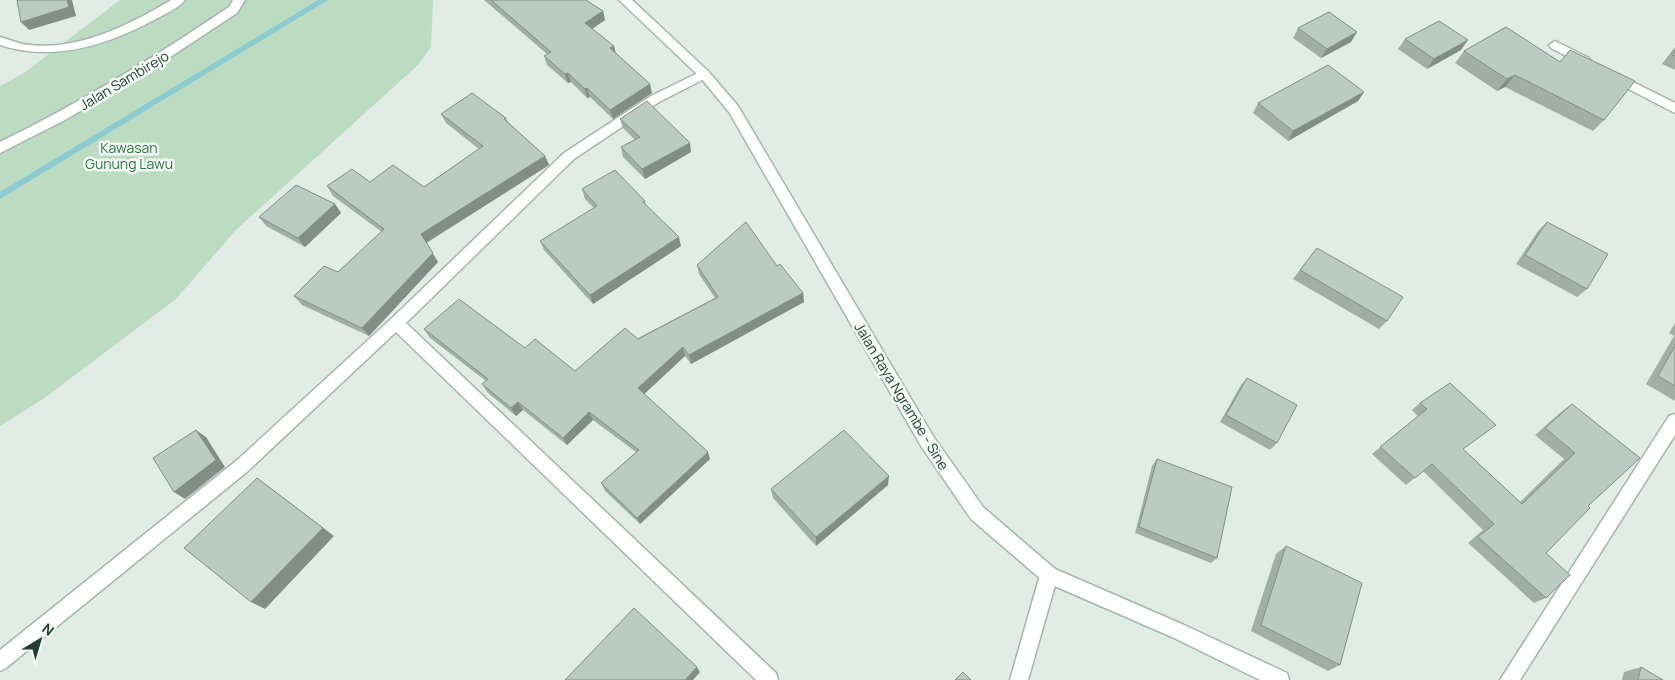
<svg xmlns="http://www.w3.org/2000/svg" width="1675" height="680" viewBox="0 0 1675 680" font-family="Manrope,sans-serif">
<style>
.green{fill:#bcdcc2}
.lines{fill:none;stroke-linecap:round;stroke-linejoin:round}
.stream{fill:#8ccbcf;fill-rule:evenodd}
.minor-casing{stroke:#a5b4ad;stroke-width:3}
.secondary-casing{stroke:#a1b7ae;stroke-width:3}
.minor{fill:#fff;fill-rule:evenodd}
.secondary{fill:#fff;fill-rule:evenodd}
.wall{fill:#a1aea7}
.shaded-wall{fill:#838d88}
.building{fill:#bbcac2;stroke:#838d88}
.labels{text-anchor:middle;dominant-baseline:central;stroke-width:5;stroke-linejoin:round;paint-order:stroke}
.street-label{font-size:14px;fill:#233c33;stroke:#f3f9f5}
.park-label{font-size:14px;fill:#2f7243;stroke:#f3f9f5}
</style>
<rect width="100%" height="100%" fill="#e2ece7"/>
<!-- green -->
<path class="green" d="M 120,0 L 433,0 L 431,47 L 419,64 L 236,230 L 176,299 L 43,399 L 0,426 L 0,86 L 24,73 Z"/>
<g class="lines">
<!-- stream -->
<path class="stream" d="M 318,0 L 328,0 L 0,199 L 0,192 Z"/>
<defs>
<path id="minor" d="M 233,0 L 245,0 L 237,13 L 152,69 L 65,120 L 0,153 L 0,142 C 80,103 155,57 229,7 Z
M 1555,41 L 1589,58 L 1591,61 L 1589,64 L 1581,64 L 1551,48 L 1549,45 Z
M 704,70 L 708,71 L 710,74 L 708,77 L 659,102 L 574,159 L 406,323 L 776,673 L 778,680 L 756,680 L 396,332 L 248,471 L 6,668 L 0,671 L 0,650 L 236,461 L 391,319 L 564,153 L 651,96 Z
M 1615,73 L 1675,103 L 1675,113 L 1611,80 L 1609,77 Z
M 1675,414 L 1675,435 L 1520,680 L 1500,680 L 1669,416 Z
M 1049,566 L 1055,569 L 1058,575 L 1028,680 L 1010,680 L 1040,575 L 1043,569 Z"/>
<path id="secondary" d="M 171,0 L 185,0 C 178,9 163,15 152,21 C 105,46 52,62 0,45 L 0,37 C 7,39 15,42 22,44 C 74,53 128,26 171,0 Z
M 619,0 L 632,0 L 708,71 L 738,106 L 933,436 L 983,507 L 1055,569 L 1184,625 L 1287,673 L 1289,680 L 1260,680 L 1172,637 L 1043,581 L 971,519 L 921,446 L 729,112 L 700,77 Z"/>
</defs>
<!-- minor casing -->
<use href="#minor" class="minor-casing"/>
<!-- secondary casing -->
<use href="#secondary" class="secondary-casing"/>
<!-- minor -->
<use href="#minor" class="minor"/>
<!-- secondary -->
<use href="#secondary" class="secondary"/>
</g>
<!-- wall -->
<path class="wall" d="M 484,0 L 586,0 L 603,11 L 605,20 L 592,29 L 614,46 L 616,53 L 652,93 L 613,119 L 590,97 L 587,98 L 571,82 L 568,83 L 547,65 L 544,56 L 547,54 Z
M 1506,27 L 1604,120 L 1593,131 L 1505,87 L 1497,91 L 1455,63 L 1464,51 Z
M 1298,28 L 1351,42 L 1321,58 L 1293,38 Z
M 1405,39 L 1461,50 L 1427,69 L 1398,49 Z
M 1675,47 L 1675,70 L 1662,64 Z
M 1364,92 L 1358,101 L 1288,141 L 1253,113 L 1258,103 Z
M 441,114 L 506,118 L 509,124 L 545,156 L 549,165 L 426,243 L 438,262 L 369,336 L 302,305 L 294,296 L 338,272 L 382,232 L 333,196 L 327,186 L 370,182 L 424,187 L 479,149 L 446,123 Z
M 620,119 L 691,152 L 645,179 L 623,157 L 621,147 L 635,140 L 623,128 Z
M 582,189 L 645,201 L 646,205 L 681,246 L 593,304 L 544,250 L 540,241 L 594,208 L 585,199 Z
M 335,204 L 341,213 L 305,247 L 266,226 L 259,217 Z
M 1547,222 L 1587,289 L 1577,297 L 1516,264 L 1538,231 Z
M 1317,248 L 1387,321 L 1379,329 L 1293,279 Z
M 697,265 L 777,266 L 803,293 L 804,302 L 691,364 L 685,356 L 644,394 L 710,459 L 640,524 L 605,491 L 601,483 L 636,452 L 593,420 L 567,445 L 523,410 L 516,416 L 488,393 L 482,384 L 486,381 L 430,338 L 424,329 L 525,348 L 575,371 L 715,298 L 699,274 Z
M 1675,323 L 1675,401 L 1646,384 L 1674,336 L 1669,333 Z
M 1247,378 L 1277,443 L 1270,450 L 1220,422 L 1241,385 Z
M 1450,383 L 1463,449 L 1520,502 L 1564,459 L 1535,435 L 1561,412 L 1572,404 L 1588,506 L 1546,553 L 1546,598 L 1534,603 L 1468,543 L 1483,530 L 1423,471 L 1406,485 L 1372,454 L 1418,416 L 1412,410 L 1420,403 Z
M 1157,459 L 1217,558 L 1211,563 L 1135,533 L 1152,466 Z
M 888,485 L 816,546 L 773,498 L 771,489 Z
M 1286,546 L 1340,665 L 1328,671 L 1251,631 L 1276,554 Z
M 1641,667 L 1638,680 L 1622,680 L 1624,672 Z"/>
<!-- shaded-wall -->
<path class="shaded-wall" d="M 67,0 L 72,0 L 76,16 L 29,30 L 21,22 Z
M 603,11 L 605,20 L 588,32 L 585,23 Z
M 1357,32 L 1351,42 L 1321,58 L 1327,49 Z
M 1468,40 L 1461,50 L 1427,69 L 1434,59 Z
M 614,46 L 616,55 L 610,48 Z
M 568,73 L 571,82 L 568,83 L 565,74 Z
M 1515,75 L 1505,87 L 1497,91 L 1507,79 Z
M 650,84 L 652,93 L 613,119 L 610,110 Z
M 587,88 L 590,97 L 587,98 L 585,89 Z
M 1364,92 L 1358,101 L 1288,141 L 1293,131 Z
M 690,143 L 691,152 L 645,179 L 642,169 Z
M 545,156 L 549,165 L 426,243 L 438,262 L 369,336 L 362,328 L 421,234 Z
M 335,204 L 341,213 L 305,247 L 298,238 Z
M 679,237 L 681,246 L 593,304 L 590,295 Z
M 803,293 L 804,302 L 691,364 L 689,355 Z
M 683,347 L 685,356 L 641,397 L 638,388 Z
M 518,402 L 523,410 L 516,416 L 511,408 Z
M 589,412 L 593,420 L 567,445 L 563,438 Z
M 196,430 L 206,437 L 225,467 L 185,499 L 174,492 Z
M 708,452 L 710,459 L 640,524 L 637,518 Z
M 889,476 L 888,485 L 816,546 L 816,537 Z
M 257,478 L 334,536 L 265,609 L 251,602 Z
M 697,667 L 700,672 L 693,680 L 685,680 Z"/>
<!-- building -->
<path class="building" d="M 17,0 L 67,0 L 69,7 L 21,22 Z
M 491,0 L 586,0 L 603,11 L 585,23 L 614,46 L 610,48 L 650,84 L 610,110 L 587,88 L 585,89 L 568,73 L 565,74 L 544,56 L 551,52 Z
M 1329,12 L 1357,32 L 1327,49 L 1298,28 Z
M 1439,21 L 1468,40 L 1434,59 L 1405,39 Z
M 1506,27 L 1560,62 L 1570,50 L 1635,81 L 1604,120 L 1515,75 L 1507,79 L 1464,51 Z
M 1675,50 L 1675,56 L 1672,55 Z
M 1328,65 L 1364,92 L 1293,131 L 1258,103 Z
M 472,93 L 506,118 L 504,119 L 545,156 L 421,234 L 433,253 L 362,328 L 294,296 L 324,266 L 338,272 L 384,229 L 327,186 L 352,169 L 370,182 L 393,165 L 424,187 L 483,146 L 441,114 Z
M 647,101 L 690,143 L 642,169 L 621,147 L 640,137 L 620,119 Z
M 615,170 L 645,201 L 643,202 L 679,237 L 590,295 L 540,241 L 597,206 L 582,189 Z
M 296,185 L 335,204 L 298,238 L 259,217 Z
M 746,222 L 777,266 L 780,264 L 803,293 L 689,355 L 683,347 L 638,388 L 708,452 L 637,518 L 601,483 L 639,450 L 589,412 L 563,438 L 518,402 L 511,408 L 482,384 L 488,379 L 424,329 L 459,299 L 525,348 L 535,339 L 575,371 L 625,328 L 638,339 L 718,297 L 697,265 Z
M 1547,222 L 1608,254 L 1587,289 L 1525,255 Z
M 1317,248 L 1403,297 L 1387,321 L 1300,270 Z
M 1675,346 L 1675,386 L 1658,376 Z
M 1247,378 L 1297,405 L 1277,443 L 1226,415 Z
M 1450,383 L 1496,425 L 1463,449 L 1522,504 L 1575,453 L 1545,428 L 1572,404 L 1640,458 L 1588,506 L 1590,508 L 1546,553 L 1570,575 L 1546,598 L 1478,537 L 1494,524 L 1432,464 L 1415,478 L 1380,447 L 1427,409 L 1420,403 Z
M 196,430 L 216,460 L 174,492 L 153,458 Z
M 844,430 L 889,476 L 816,537 L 771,489 Z
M 1157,459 L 1232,487 L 1217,558 L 1139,527 Z
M 257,478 L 323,528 L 251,602 L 184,548 Z
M 1286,546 L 1362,583 L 1340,665 L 1261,625 Z
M 634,608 L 697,667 L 685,680 L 565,680 Z
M 1641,667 L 1663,680 L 1638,680 Z
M 963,672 L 971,680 L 955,680 Z"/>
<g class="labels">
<!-- street labels -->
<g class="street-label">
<text transform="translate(124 80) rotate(-31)">Jalan Sambirejo</text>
<text transform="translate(902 396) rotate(59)">Jalan Raya Ngrambe - Sine</text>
</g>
<!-- park labels -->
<g class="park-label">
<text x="129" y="147">Kawasan<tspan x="129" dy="16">Gunung Lawu</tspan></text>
</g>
</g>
<!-- north arrow -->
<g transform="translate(40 640) rotate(38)" stroke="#f3f9f5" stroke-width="4" paint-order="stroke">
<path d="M0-4L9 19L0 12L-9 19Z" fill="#233c33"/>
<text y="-8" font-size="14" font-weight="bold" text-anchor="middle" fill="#233c33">N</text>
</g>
</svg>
